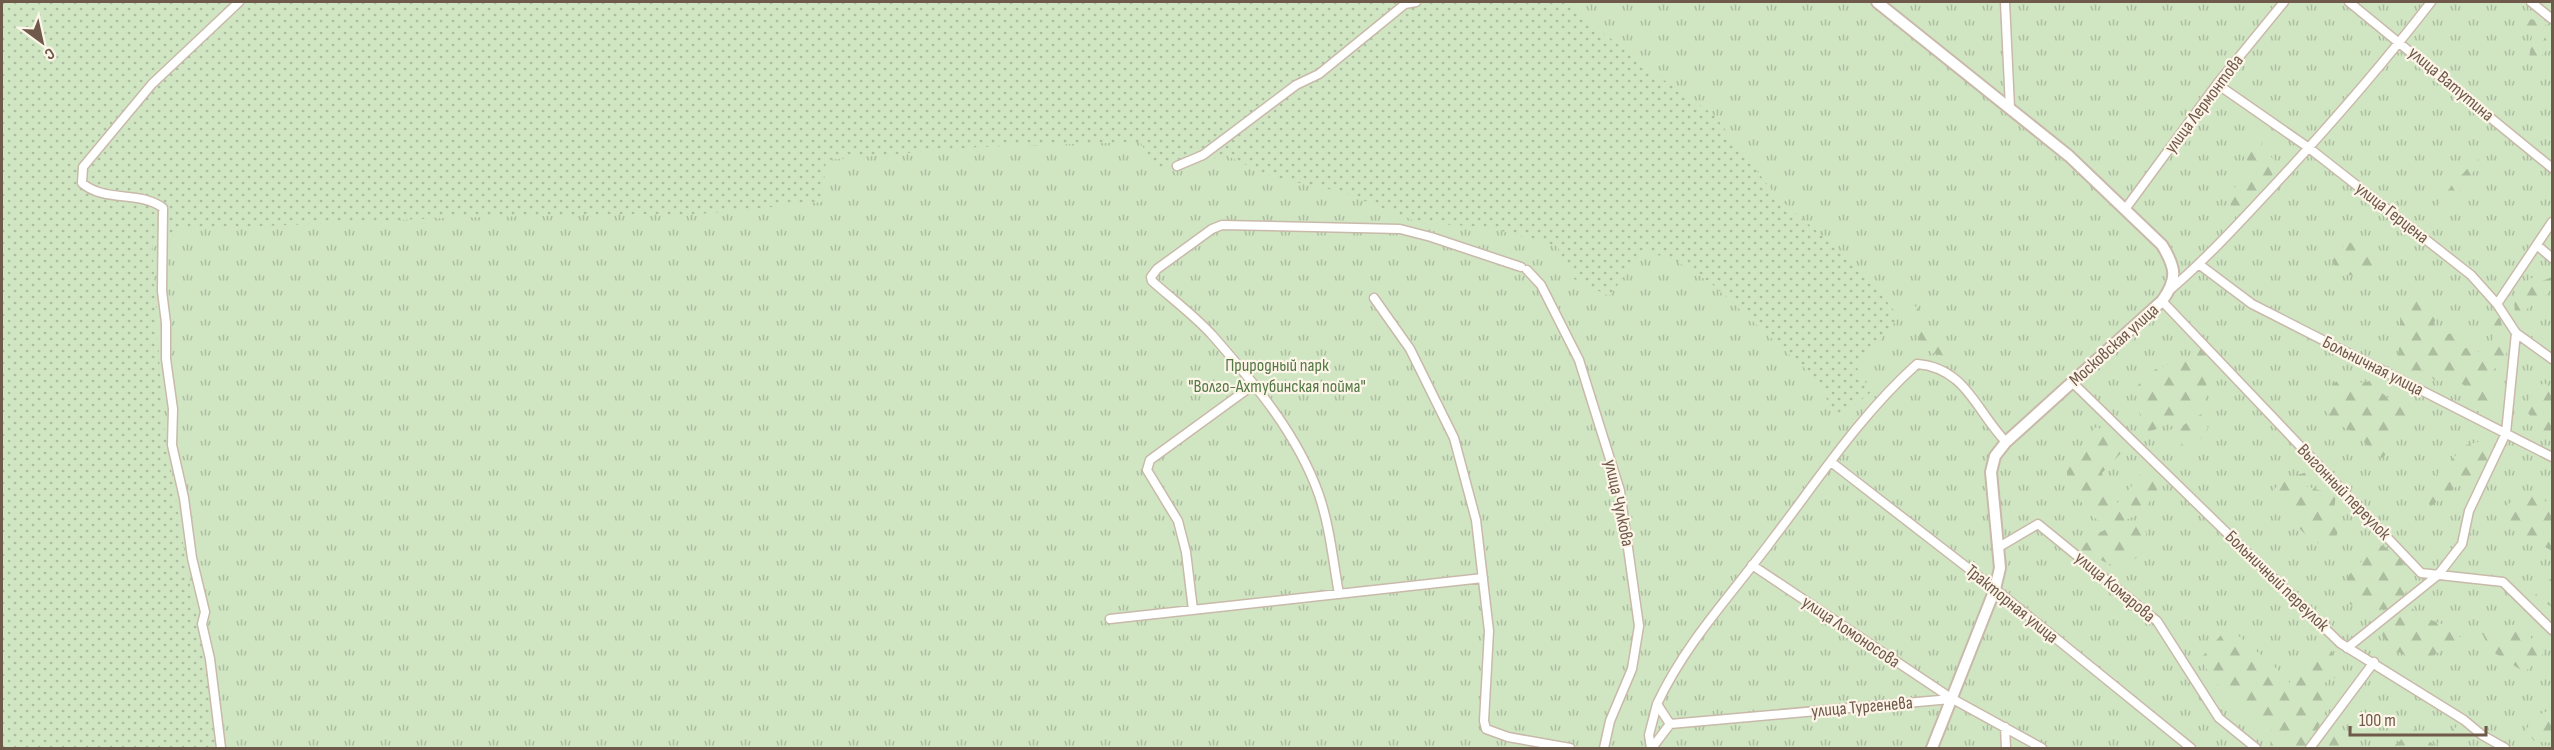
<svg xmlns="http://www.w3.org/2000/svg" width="2554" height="750" viewBox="0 0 2554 750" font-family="'Sofia Sans Condensed',sans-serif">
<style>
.grass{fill:url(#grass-tufts)}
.forest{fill:url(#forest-firs)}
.garden{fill:url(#garden-dots)}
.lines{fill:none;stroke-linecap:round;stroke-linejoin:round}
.minor-casing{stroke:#c9b9aa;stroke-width:11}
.tertiary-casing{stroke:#c9b9aa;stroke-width:14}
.minor{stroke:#fff;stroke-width:8}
.tertiary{stroke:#fff;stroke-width:10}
.labels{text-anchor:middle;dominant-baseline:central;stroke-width:4.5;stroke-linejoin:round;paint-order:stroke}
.street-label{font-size:18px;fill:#6f594b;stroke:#fdf5e8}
.park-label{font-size:18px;fill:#557a47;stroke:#fdf5e8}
</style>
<defs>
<pattern id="grass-tufts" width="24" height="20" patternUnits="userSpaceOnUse" patternTransform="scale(1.5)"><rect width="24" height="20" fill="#d0e6c3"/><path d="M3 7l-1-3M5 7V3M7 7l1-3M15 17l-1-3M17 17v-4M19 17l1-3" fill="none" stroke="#adbda0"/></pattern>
<pattern id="forest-firs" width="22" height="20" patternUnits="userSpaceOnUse" patternTransform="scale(1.5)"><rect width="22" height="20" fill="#d0e6c3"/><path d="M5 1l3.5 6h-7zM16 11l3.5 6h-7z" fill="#adbda0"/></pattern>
<pattern id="garden-dots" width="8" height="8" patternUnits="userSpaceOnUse" patternTransform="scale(1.5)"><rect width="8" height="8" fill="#d0e6c3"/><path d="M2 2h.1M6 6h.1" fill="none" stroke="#adbda0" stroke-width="1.8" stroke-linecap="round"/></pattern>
</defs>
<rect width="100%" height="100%" fill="#faf1e3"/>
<!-- grass -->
<path class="grass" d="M 2,2 L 2552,2 L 2552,748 L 2,748 Z"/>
<!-- forest -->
<path class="forest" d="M 2521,18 L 2552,22 L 2538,28 L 2546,39 L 2548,48 L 2541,57 L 2529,59 L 2532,35 Z
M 2263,126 L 2266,132 L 2261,145 L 2278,165 L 2269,181 L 2233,219 L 2229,196 L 2250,165 L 2241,152 Z
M 2478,157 L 2479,164 L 2446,208 L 2438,206 L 2440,199 Z
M 2347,241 L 2371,253 L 2381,264 L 2369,279 L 2339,273 L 2332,261 Z
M 2552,277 C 2553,301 2538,295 2527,309 C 2523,314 2521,321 2518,327 L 2515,319 L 2514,295 L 2530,278 L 2545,280 Z
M 2416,295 L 2436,318 L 2427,342 L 2443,335 L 2473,329 L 2460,350 L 2475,345 L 2479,354 L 2491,356 L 2494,322 L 2500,317 L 2506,343 L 2506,361 L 2493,370 L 2493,382 L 2501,404 L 2479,411 L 2459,410 L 2464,385 L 2453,380 L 2435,381 L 2425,370 L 2405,375 L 2398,364 L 2401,304 Z
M 1907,299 L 1923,313 L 1944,356 C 1915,352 1913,323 1907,299 Z
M 2201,348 L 2214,367 L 2207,377 L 2205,399 L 2193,419 L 2201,414 L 2208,428 L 2193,450 L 2183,445 L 2168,430 L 2180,428 L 2189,421 L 2178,420 L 2144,434 L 2138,406 L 2137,386 L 2154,370 L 2174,362 L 2189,359 Z
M 2344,376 L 2359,383 L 2371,381 L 2384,395 L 2406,408 L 2410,418 L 2391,449 L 2382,458 L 2374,453 L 2358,435 L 2329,419 L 2328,404 L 2333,384 Z
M 2544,382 L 2552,393 L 2552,435 L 2546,435 L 2528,413 L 2528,400 Z
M 2096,427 L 2117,437 L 2123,451 L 2102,473 L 2107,490 L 2118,503 L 2150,463 L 2162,482 L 2143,512 L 2117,524 L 2133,521 L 2146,532 L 2147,550 L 2121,569 L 2078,550 L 2095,535 L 2110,527 L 2093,517 L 2067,483 L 2067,466 Z
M 2482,441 L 2501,445 L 2482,476 L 2457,486 L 2430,507 L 2425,487 L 2466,445 Z
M 2307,472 L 2305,486 L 2336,495 L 2334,509 L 2340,523 L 2333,549 C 2307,543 2285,514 2272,493 L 2281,480 Z
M 2530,493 L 2547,502 L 2552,500 L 2552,551 L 2528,537 L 2520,538 L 2499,512 L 2521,494 Z
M 2378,544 L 2392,550 L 2405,563 L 2395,571 L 2406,591 L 2401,605 L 2387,610 L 2351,605 L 2342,595 L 2349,575 Z
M 2552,578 L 2552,607 L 2535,596 L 2538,588 Z
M 2411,607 L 2420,616 L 2442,624 L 2463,639 L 2423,661 L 2412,659 L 2390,648 L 2382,635 L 2385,628 Z
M 2521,624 L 2534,642 L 2546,647 L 2540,660 L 2524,672 L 2490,650 L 2482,633 L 2501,626 Z
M 2228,627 L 2274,666 L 2290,683 L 2314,653 L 2330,643 L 2333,656 L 2331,667 L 2345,675 L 2340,682 L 2333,677 L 2319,687 L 2328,706 C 2307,749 2324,748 2270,748 L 2272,730 C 2243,713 2215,689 2201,658 Z
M 2552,709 L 2552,743 L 2534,741 L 2526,730 L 2534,717 Z
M 2464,720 L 2455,745 L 2458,748 L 2391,748 L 2415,729 L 2435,746 Z
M 2336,727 L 2356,735 C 2350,750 2334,749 2316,748 Z"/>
<!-- garden -->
<path class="garden" d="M 2,2 L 1568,2 L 1583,17 L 1661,78 L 1714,115 L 1777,197 L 1863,271 L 1899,317 L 1857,368 L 1871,392 L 1844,414 L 1836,415 L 1814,377 L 1712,284 L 1670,257 L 1642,253 L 1609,296 L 1574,279 L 1557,246 L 1487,227 L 1420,223 L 1342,192 L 1272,177 L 1225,155 L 1173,171 L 1153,164 L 1140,142 L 979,147 L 826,160 L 822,202 L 690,215 L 628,214 L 445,218 L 179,230 L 169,239 L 152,242 L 163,420 L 189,580 L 214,695 L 219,748 L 2,748 Z"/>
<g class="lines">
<defs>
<path id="minor" d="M 2005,2 L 2010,108
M 2349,2 L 2552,168
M 2531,2 L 2552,19
M 2217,84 L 2309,148 L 2471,275 L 2497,304 L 2516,333 L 2552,359
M 1177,166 L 1203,155 L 1296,85 L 1319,74 L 1405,4 L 1416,2
M 2126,208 L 2217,84 L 2284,2
M 2538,246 L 2552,258
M 2200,265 L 2252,304 L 2552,457
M 1527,270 L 1541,285 L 1579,360 L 1620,491 L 1639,626 L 1632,669 L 1610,721 L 1604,748
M 2171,289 C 2206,259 2236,226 2268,192 C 2325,131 2380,68 2431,2
M 1374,298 L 1410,349 L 1454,438 L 1476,520 L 1489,631 L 1484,721 L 1486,729 L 1508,737 L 1570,748
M 2162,301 L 2421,573 L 2503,582 L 2552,630
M 2497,304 L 2552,222
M 2073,383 L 2340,643 L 2464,720 L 2482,735 L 2505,748
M 1831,462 L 1995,589 L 2191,748
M 1999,547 L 2038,524 L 2157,621 L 2219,718 L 2256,748
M 1752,565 L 1951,698 L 2042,748
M 1339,594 C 1333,561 1330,527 1319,495 C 1298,435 1255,384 1213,336 C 1195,316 1172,299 1152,281 L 1151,277 L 1157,269 L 1212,229 L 1222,225 L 1400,229 L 1431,237 L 1521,267
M 1193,610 L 1186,552 L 1178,521 L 1147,470 L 1150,460 L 1253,385
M 1110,619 L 1483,578
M 2347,648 L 2438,575 L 2462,544 L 2469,511 L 2506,433 L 2516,333
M 1670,724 L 1951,699
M 2005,727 L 2006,748
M 221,748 L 210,659 L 202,624 L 205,612 L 192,558 L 184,498 L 172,445 L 173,409 L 166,359 L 166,323 L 162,291 L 163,208 C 139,190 105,203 82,183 L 83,167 L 152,84 L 239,2
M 1651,748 L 1649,735 L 1657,704
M 1652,748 L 1670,724 L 1657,704 C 1686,642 1732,594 1772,540 C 1818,480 1860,415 1917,364 C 1966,368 1976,411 2006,442
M 2310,748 L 2374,662"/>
<path id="tertiary" d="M 1877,2 L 2069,156 L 2162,245 C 2176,268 2178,279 2162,301 L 2006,442 L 1995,456 L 1991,472 L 2000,568 L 1995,589 L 1932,748"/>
</defs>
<!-- minor casing -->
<use href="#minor" class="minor-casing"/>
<!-- tertiary casing -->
<use href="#tertiary" class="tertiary-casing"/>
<!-- minor -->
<use href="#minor" class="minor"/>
<!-- tertiary -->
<use href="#tertiary" class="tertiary"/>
</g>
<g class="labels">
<!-- street labels -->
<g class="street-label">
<text transform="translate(2451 84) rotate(40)">улица Ватутина</text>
<text transform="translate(2204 104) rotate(-53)">улица Лермонтова</text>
<text transform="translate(2392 213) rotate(38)">улица Герцена</text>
<text transform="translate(2114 345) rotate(-42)">Московская улица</text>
<text transform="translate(2373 366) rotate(27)">Больничная улица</text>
<text transform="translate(2344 492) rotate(46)">Выгонный переулок</text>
<text transform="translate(1619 503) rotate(78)">улица Чулкова</text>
<text transform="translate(2277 581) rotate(44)">Больничный переулок</text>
<text transform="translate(2115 587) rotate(40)">улица Комарова</text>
<text transform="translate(2012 604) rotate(39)">Тракторная улица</text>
<text transform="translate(1851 632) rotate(34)">улица Ломоносова</text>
<text transform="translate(1862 707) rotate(-5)">улица Тургенева</text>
</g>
<!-- park labels -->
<g class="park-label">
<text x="1277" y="365">Природный парк<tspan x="1277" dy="21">"Волго-Ахтубинская пойма"</tspan></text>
</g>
</g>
<!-- border -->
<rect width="2554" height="750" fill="none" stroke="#6f594b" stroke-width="6"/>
<!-- north arrow -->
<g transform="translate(42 42) rotate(147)" stroke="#fdf5e8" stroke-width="4.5" paint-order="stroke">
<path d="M0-4.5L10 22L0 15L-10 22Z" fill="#6f594b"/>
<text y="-9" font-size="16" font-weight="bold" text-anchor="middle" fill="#6f594b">С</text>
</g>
<!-- scale -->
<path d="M2350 726v9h136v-9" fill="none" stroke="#6f594b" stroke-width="3"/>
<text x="2359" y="726" font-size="18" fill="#6f594b" stroke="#fdf5e8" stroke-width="4.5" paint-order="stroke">100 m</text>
</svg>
